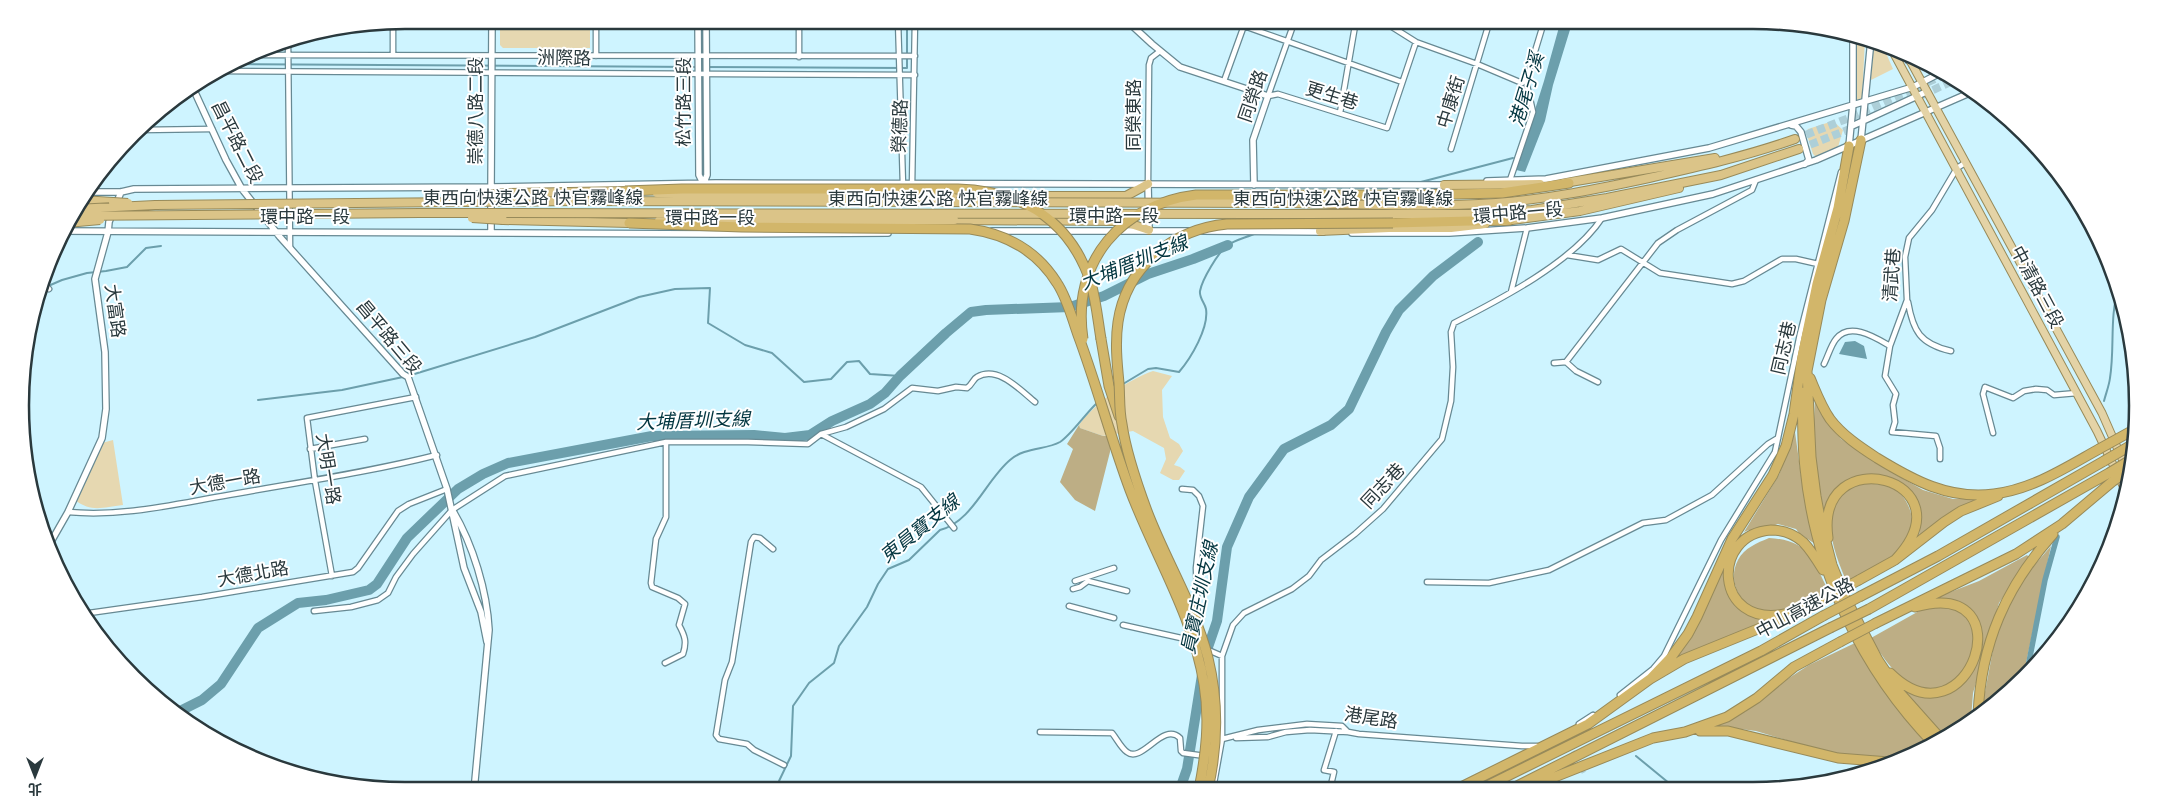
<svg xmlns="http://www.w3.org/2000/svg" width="2158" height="811" viewBox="0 0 2158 811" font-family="Karla,'Noto Sans TC',sans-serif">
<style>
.green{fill:#e6d8b1}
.forest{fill:#bdae85}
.water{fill:#6c9fac}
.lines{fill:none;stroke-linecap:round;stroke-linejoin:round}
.stream{stroke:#6c9fac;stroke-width:2}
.canal{stroke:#6c9fac;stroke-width:5.5}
.river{stroke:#6c9fac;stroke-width:10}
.minor-tunnel{stroke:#adcfd8;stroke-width:4.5;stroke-dasharray:4.5 2;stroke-linecap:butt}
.trunk-tunnel{stroke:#adcfd8;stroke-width:8;stroke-dasharray:8 4;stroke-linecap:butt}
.minor-casing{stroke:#678993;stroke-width:7}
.tertiary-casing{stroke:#678993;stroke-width:8}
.primary-casing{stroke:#978a5a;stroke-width:9}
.trunk-casing{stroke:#978a5a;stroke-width:10}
.motorway-casing{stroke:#978a5a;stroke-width:11}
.minor{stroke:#fff;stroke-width:4.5}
.tertiary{stroke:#fff;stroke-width:5.5}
.primary{stroke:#e4d3a6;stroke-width:7}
.trunk{stroke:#dbc488;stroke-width:8}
.motorway{stroke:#d2b66a;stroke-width:9}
.trunk-bridge-casing{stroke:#978a5a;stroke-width:10;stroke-linecap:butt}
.motorway-bridge-casing{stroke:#978a5a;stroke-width:11;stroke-linecap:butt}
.trunk-bridge{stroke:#dbc488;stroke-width:8}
.motorway-bridge{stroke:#d2b66a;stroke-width:9}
.labels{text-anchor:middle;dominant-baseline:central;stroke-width:4;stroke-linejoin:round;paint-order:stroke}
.street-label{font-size:18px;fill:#2a393d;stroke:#fff}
.water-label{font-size:19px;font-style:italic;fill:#033640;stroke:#fff}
.rim{fill:none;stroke:#2a393d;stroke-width:2.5}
</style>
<rect width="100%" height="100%" fill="#cef4ff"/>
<!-- green -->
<path class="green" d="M 500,20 L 590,20 L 590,48 L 503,48 L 500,45 Z
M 1857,35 L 1865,38 L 1862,101 L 1857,102 Z
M 1873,41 L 1882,44 L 1893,69 L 1869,81 Z
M 1833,121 L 1843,130 L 1838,147 L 1816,157 L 1813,154 L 1806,132 L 1808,129 Z
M 1153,371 L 1172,376 L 1162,390 L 1163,417 L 1170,438 L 1179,444 L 1183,451 L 1174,465 L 1180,467 L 1185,471 L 1179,480 L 1173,480 L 1160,473 L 1166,459 L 1164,448 L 1133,431 L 1103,436 L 1080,428 L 1079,425 C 1095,403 1127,380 1153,371 Z
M 113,440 L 123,505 C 103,507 92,513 75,500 L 102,443 Z"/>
<!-- forest -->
<path class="forest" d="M 1815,396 L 1819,407 L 1841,439 L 1893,473 L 1923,490 L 1953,499 L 1977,498 L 1978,501 L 1921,538 L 1919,536 C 1921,516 1919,506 1908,490 C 1882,481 1850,465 1832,496 C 1828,502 1827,512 1825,519 L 1823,519 L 1813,446 Z
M 1079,425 L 1080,428 L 1103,436 L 1111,436 L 1110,452 L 1095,511 L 1075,500 L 1060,482 L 1073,449 L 1067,444 Z
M 1795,432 L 1803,490 L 1815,544 L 1799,533 L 1796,529 L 1778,524 L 1748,534 L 1749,530 L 1744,532 L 1779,475 Z
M 1863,484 C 1874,484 1887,483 1896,490 C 1911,501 1918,526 1906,541 C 1890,563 1871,572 1847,583 C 1836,556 1818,517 1845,492 C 1849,488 1857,486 1863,484 Z
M 1769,538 C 1810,540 1813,561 1830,594 C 1812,603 1794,614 1772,614 C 1745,614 1725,584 1738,560 C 1744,548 1757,543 1769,538 Z
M 2051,546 L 2023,677 L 2007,695 L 1981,713 L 1996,634 L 2019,583 Z
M 2027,555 L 2029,557 L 1999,603 L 1973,693 L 1971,719 L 1944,737 L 1899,686 L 1901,684 L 1918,691 L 1956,686 L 1971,672 L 1977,659 L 1981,635 L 1975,617 L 1955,602 L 1935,598 L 1979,581 Z
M 1723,567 L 1725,568 C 1726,602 1736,615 1770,621 L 1671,663 L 1690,639 Z
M 1942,604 L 1971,618 L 1977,647 C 1972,656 1961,678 1954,682 C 1916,708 1887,665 1871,638 L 1928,606 Z
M 1855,643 L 1932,745 L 1923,751 L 1902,758 L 1830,753 L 1756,731 L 1717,726 L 1717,724 L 1746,711 L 1786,680 L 1809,665 Z"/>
<!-- water -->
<path class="water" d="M 1561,20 L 1573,20 L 1553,85 L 1545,121 L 1525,172 L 1516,170 L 1544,81 Z
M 1855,341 L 1864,346 L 1867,359 L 1839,354 L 1845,342 Z"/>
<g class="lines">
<!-- stream -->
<path class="stream" d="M 231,64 L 696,67
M 701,67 L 907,68 L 907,20
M 1417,183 L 1513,158
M 39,290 L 62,280 L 87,273 L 106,271 L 127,267 L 146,248 L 161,246
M 408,376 L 535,337 L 639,297 L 675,289 L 710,288 L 708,323 L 745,345 L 772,353 L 804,382 L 831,379 L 847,362 L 859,361 L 870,374 L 900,376
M 1123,384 L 1148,369 L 1156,368 L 1179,372 C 1191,358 1209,328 1206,309 C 1205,303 1199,298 1200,291 C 1202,280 1218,252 1228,245 C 1235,240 1248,237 1256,233
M 258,400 L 342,390 L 403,377
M 2104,401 C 2106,393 2109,386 2110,378 C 2115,347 2109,316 2119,287
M 1636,756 L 1675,788
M 772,790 L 779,781 L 791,756 L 793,706 L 809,683 L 834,663 L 839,646 L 867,607 L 878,584 L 888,569 L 909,560 L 940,530 C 972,522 986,480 1010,460 C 1025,447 1046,450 1060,442 C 1071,435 1086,413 1097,403"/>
<!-- canal -->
<path class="canal" d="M 2027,672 L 2045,580 L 2057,537"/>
<!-- river -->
<path class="river" d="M 1205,656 L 1217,621 L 1227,547 L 1249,497 L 1284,449 L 1331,425 L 1349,409 L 1386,332 L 1399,310 L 1433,276 L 1478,242
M 174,714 L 202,700 L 221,684 L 258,628 L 298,603 L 326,600 L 369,590 L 377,584 L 407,538 L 458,489 L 483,474 L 508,463 L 652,436 L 754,435 L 785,438 L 810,435 L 832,421 L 870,404 L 885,393 L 900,376 L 946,333 L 971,312 L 986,310 L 1070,307 L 1104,296 L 1148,274 L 1193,259 L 1228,245
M 1180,789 L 1187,769 L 1202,675"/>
<!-- minor-tunnel -->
<path class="minor-tunnel" d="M 1564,734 L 1584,773"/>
<!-- trunk-tunnel -->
<path class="trunk-tunnel" d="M 1922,95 L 1955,80
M 1795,139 L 1849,118 L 1946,74
M 1799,149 L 1855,127"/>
<defs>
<path id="minor" d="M 596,20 L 596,56
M 799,20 L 799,57
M 898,20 L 903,186
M 1237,20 L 1244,26 L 1402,82
M 1295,20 L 1268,96 L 1278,94 L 1387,128 L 1416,42
M 1381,20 L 1416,42 L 1477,64 L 1522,83
M 1534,20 L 1543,25
M 288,39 L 290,248
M 250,55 L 915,56
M 393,55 L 393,22
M 213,71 L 915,75
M 1224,81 L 1246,20
M 1340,113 L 1356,20
M 140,130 L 212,129
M 1451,149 L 1490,20
M 1510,180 L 1533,112 L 1526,81 L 1543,25 L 1547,20
M 1148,184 L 1149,65 L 1151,58 L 1160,51
M 912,186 L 915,20
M 1567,255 L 1598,260 L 1621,249 L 1660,273 L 1732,284 L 1744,281 L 1782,259 L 1796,259 L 1818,264
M 41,280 L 49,289
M 1511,292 L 1527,228
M 1908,302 C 1913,331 1920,344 1951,351
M 1566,362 L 1658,243 L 1677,230 L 1752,190 L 1756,180
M 1554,363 L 1566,362 L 1576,371 L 1598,382
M 1824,364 C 1828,356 1831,345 1836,339 C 1850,321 1876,338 1890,346
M 1993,433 L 1983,394 L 1985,387 L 2013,398 L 2024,391 L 2036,389 L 2047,390 L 2054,395 L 2077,393
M 821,434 L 921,487 L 954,528
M 310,449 L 365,439
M 1940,459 L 1940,448 L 1936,436 L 1892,432 L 1895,422 L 1893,405 L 1896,394 L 1885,376 L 1890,346 L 1907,300 L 1905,257 L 1909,238 L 1932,210 L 1957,168 L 1965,163
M 1182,489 L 1193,490 L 1199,496 L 1203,506 L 1196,568 L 1198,619
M 68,512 C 121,517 171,505 223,496 C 294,483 366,473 437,455
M 773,549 L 760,538 L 754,537 L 751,542 L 732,662 L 725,680 L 716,735 L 719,739 L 747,744 L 754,750 L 784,765
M 332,576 L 315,481 L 307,418 L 416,397
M 1075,581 L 1114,568
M 1427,582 L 1489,583 L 1549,570 L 1643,523 L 1666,520 L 1712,495 L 1768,444 L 1778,438
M 1073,589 L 1080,587 L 1088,581 L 1127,591
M 1069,606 L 1114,618
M 314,611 L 351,607 L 378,600 L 388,593 L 396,577 L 413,554 L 452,510 L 505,476 L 666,442 L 748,442 L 808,444 L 821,434 L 846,427 L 884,409 L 912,388 L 938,391 L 956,387 L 967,388 C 972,385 973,379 977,377 C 998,365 1020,390 1035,402
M 82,614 L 202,597 L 353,572 L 358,568 L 398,511 L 409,504 L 447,489
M 1123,625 L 1181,638 L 1222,656
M 665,663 L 683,654 C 687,642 685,636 679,625 L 685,604 L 678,598 L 652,587 L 651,583 L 656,539 L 666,517 L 666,442
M 1620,695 L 1653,669 L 1664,656 L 1721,540 L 1775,452 L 1800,334 L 1841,172
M 1579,724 L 1593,715
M 1040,732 L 1112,733 C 1117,739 1121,748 1127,752 C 1142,764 1163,721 1180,738 L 1181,751 L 1183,753 L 1205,756
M 1236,738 L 1268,737 L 1286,732 L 1310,730 L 1348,732
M 1222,739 L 1258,730 L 1307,724 L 1342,726 L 1348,732 L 1359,734 L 1522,746 L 1537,746
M 1213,789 L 1222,739 L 1222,656 L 1233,625 L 1244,613 L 1292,589 L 1309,576 L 1321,560 L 1355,534 L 1383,509 L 1442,439 L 1451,401 L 1453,367 L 1451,332 L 1454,323 C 1501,299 1573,262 1602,218
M 1330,789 L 1334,772 L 1324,770 L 1336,731"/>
<path id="tertiary" d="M 698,20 L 699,175 L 703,183
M 1126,20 L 1152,44 L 1180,67 L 1268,96 L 1253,140 L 1254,185
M 1909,61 L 1920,64 L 1929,63
M 192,86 L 226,160 L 242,189 L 280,237 L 403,374 L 408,377 L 447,489 L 464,568 L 481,612 L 487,642
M 1791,125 L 1796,126 L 1801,132 L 1809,160 L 1805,164
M 1852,126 L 1926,92
M 1861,140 L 1871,40
M 1849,146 L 1853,104 L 1853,33
M 1487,181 L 1546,179 L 1709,148 L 1913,87 L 1942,72
M 1148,184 L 1149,230
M 703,185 L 707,175 L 706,20
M 491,190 L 492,20
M 89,192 L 121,192 L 134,189 L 491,187 L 716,183 L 1446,185
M 491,200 L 491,232
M 63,231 L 716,234 L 888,233
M 992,231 L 1190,231
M 1202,231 L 1323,232
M 1352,233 L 1449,233 L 1527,228 L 1602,218 L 1713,194 L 1816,160 L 1974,91
M 453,511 C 473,545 487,591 489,630 L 474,791
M 48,547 L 68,512 L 102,438 L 106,409 L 105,352 L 95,279 L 108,232 L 109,222 L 121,192"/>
<path id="primary" d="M 1891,48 L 2097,431 L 2127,494
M 1906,53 L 2102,413 L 2130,477"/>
<path id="trunk" d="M 1564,183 L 1715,158
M 1444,185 L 1540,184
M 1008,196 L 1126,196 L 1148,184
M 952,197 L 994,196
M 82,200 L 113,202
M 1289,203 C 1356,204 1429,208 1496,203 C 1548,199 1598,189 1649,178 C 1698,167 1747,156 1795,139
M 1289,214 L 1469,214 L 1532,210 L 1607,198 L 1721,175 L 1799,149
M 503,220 L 629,223
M 954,220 L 1122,221 L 1149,230
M 1504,221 L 1580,211 L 1679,188
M 1320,231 L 1389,228 L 1451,228 L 1485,224"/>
<path id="motorway" d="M 1861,140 L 1844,221 L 1821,300 L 1807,371 L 1811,457 L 1816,496 L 1821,523 L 1832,565 L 1844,595 L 1878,660 L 1900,693 L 1941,739
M 1411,195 L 1502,193 L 1569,183
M 1393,223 L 1510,220
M 1101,339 L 1109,386 L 1119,416
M 1810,378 C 1816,392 1821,406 1830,419 C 1842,435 1860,447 1877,458 C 1913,480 1949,500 1994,494 C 2033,489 2065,468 2099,449
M 1802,392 C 1803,417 1802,443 1805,468 C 1815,571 1862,670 1934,744
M 1828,538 C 1814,438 1973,478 1895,560
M 1859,580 L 1895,560 L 1944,522 L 1961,511 L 1998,496
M 1861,596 L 1938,556 L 2104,461
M 1869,609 L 2109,473
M 1785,614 C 1714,628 1710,534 1771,530 C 1782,530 1794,534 1803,542 C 1811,550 1817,560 1823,570
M 1876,623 L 2016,554 L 2062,524 L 2113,481
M 1890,673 C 1969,751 2028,575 1915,607
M 1650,679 L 1672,656 L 1688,634 L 1697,617 L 1732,539 L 1773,475 L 1786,446 L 1794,414 L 1802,357 L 1817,284 L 1838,208 L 1849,146
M 1978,715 C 1981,643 2006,587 2053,534
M 1700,731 L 1728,731 L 1838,758 L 1889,762
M 1459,788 L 1588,724 L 1650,679 L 1684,659 L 1775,622 L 1816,603
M 1483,788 L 1761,651 L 1823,616
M 1513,788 L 1830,628
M 1527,788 L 1653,738 L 1685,732 L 1727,717 L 1757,698 L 1794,667 L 1840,642"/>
</defs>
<!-- minor casing -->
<use href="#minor" class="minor-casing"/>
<!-- tertiary casing -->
<use href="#tertiary" class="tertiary-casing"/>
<!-- primary casing -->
<use href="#primary" class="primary-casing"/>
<!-- trunk casing -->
<use href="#trunk" class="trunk-casing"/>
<!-- motorway casing -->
<use href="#motorway" class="motorway-casing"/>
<!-- minor -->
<use href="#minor" class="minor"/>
<!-- tertiary -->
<use href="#tertiary" class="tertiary"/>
<!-- primary -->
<use href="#primary" class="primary"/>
<!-- trunk -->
<use href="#trunk" class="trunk"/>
<!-- motorway -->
<use href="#motorway" class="motorway"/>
<defs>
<path id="trunk-bridge" d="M 657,193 L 952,197
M 460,198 L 505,193 L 630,191
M 113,202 L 128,203
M 75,209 L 155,205 L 575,201 L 1289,203
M 70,216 L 420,213 L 1289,214
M 472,218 L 503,220
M 659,221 L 954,220
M 67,223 L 100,220"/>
<path id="motorway-bridge" d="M 625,191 L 682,189 L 958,189 C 1022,191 1070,220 1091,283 C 1096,301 1098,321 1101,339
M 629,223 L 742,227 L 970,229 C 1006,234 1037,251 1057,283 C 1067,298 1072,318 1078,335 C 1097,386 1111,439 1130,490 C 1154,554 1193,615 1204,684 C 1210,720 1206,754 1199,789
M 1083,339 C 1071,261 1122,204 1196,195 L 1411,195
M 2099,449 L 2137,428
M 2104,461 L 2135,443
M 2109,473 L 2132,459
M 2113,481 L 2131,469
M 1816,603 L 1859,580
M 1823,616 L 1861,596
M 1830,628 L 1869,609
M 1840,642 L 1876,623
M 1208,789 C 1218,745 1219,703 1208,658 C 1195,607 1166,561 1147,511 C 1137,484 1126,453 1122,424 C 1119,411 1120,397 1119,383 C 1117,363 1115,342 1118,322 C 1126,267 1173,229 1227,224 L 1393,223"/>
</defs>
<!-- trunk-bridge casing -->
<use href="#trunk-bridge" class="trunk-bridge-casing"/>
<!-- motorway-bridge casing -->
<use href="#motorway-bridge" class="motorway-bridge-casing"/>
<!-- trunk-bridge -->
<use href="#trunk-bridge" class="trunk-bridge"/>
<!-- motorway-bridge -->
<use href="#motorway-bridge" class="motorway-bridge"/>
</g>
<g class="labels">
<!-- street labels -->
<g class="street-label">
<text transform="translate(564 58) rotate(1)">洲際路</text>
<text transform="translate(1253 96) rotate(-71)">同榮路</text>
<text transform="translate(1332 96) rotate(17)">更生巷</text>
<text transform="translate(684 102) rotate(-90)">松竹路三段</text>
<text transform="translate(1451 102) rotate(-73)">中康街</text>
<text transform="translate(476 111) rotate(-90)">崇德八路二段</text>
<text transform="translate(1134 115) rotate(-90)">同榮東路</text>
<text transform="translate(900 126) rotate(-88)">榮德路</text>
<text transform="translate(237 142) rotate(63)">昌平路二段</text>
<text x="533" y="198">東西向快速公路 快官霧峰線</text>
<text x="938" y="199">東西向快速公路 快官霧峰線</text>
<text x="1343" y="199">東西向快速公路 快官霧峰線</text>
<text transform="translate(1518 213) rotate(-5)">環中路一段</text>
<text x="1114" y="216">環中路一段</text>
<text x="305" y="217">環中路一段</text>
<text x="710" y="218">環中路一段</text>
<text transform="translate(1892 275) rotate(-86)">清武巷</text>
<text transform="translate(2037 287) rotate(62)">中清路三段</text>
<text transform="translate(115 311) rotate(82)">大富路</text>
<text transform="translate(389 337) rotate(50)">昌平路三段</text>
<text transform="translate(1784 348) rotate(-77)">同志巷</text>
<text transform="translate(328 469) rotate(81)">大明一路</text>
<text transform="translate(225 482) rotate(-10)">大德一路</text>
<text transform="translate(1383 486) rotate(-47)">同志巷</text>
<text transform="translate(253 574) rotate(-10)">大德北路</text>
<text transform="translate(1805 608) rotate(-28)">中山高速公路</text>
<text transform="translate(1371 718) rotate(9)">港尾路</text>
</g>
<!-- water labels -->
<g class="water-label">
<text transform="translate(1527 90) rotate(-73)">港尾子溪</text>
<text transform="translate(1134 263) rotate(-22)">大埔厝圳支線</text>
<text transform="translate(693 421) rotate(-2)">大埔厝圳支線</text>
<text transform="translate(920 529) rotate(-39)">東員寶支線</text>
<text transform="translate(1200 598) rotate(-78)">員寶庄圳支線</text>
</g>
</g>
<!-- crop -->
<path d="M0 0H2158V811H0ZM405 29H1753A376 376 0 0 1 2129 405V406A376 376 0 0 1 1753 782H405A376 376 0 0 1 29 406V405A376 376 0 0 1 405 29Z" fill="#fff" fill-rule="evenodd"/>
<path class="rim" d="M405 29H1753A376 376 0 0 1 2129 405V406A376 376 0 0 1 1753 782H405A376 376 0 0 1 29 406V405A376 376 0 0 1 405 29Z"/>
<!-- north arrow -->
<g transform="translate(35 776) rotate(180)" stroke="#ffffff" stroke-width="4" paint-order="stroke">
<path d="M0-4L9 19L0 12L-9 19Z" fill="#2a393d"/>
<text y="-8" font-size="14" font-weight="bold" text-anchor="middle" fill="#2a393d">北</text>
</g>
</svg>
